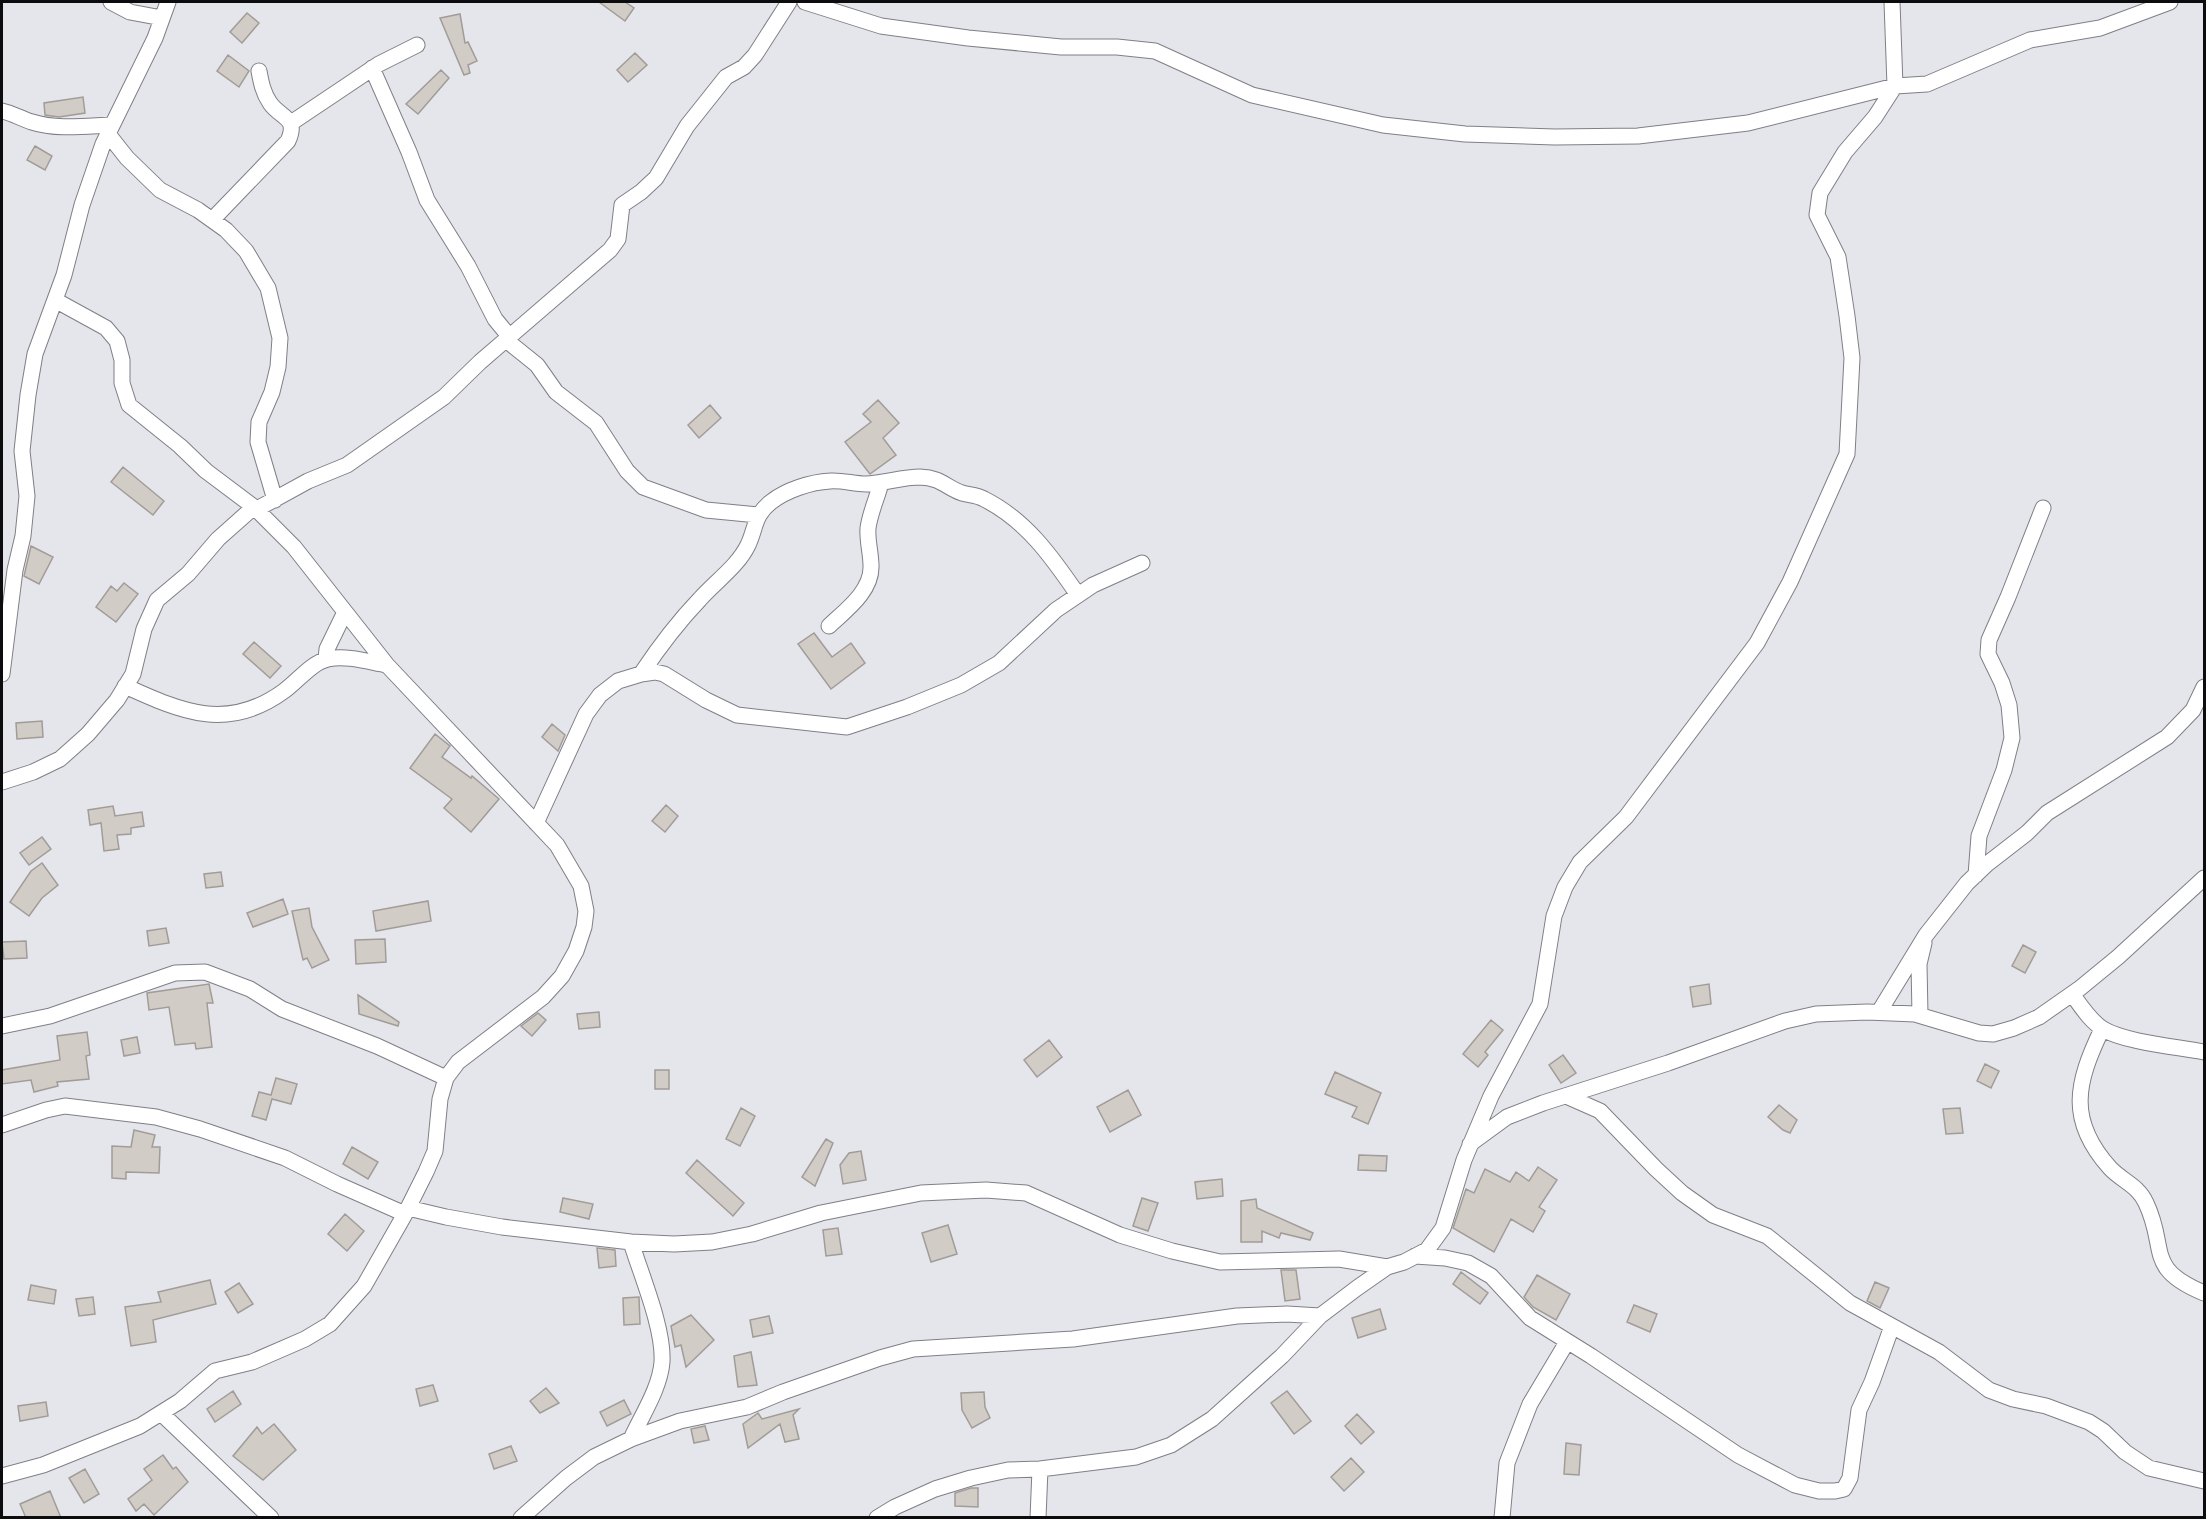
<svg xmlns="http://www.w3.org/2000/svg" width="2206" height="1519" viewBox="0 0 2206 1519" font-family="'Asap Condensed',sans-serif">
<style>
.building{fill:#d2ccc7;stroke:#a29c98;stroke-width:1.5}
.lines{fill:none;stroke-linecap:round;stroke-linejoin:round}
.street-casing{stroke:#7f7f86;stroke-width:17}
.street{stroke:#fff;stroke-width:15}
</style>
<rect width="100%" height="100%" fill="#e5e6ec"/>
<!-- building -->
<path class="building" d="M 599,2 L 625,2 L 634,8 L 625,21 Z
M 247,13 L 259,23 L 242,43 L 230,32 Z
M 460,14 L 465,43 L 468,42 L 477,61 L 468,65 L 470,73 L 464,75 L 440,18 Z
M 635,53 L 647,65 L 628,82 L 617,70 Z
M 228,55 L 249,71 L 239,87 L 217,71 Z
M 441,70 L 449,78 L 418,114 L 406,104 Z
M 83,97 L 85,113 L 59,117 L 45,115 L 44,103 Z
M 35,146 L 52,156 L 45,170 L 27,160 Z
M 878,400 L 899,423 L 883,438 L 896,455 L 870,474 L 845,442 L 871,422 L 863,414 Z
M 710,405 L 721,418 L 699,438 L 688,425 Z
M 123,467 L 164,501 L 153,515 L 111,482 Z
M 31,546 L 53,557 L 39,584 L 24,576 Z
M 124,583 L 138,594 L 116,622 L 96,607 L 111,586 L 117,591 Z
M 814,633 L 832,657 L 851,643 L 865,663 L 831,689 L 798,644 Z
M 254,642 L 281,666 L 270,678 L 243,654 Z
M 42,721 L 43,737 L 17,739 L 16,723 Z
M 552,724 L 565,735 L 558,751 L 542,737 Z
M 435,734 L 450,746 L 442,757 L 471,778 L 472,776 L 499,799 L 471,832 L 444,808 L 452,799 L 410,768 Z
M 666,805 L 678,816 L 665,832 L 652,821 Z
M 113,806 L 115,816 L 142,812 L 144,826 L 131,828 L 131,834 L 117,835 L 119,849 L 104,851 L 101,823 L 90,825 L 88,810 Z
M 42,837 L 51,849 L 29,865 L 20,853 Z
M 42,863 L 58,885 L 42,898 L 29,916 L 10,902 L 31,871 Z
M 221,872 L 223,886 L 206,888 L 204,874 Z
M 283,899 L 288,914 L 253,927 L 247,913 Z
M 428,901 L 431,921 L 376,931 L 373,911 Z
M 309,908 L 312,927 L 329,960 L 312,968 L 307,958 L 303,960 L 292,911 Z
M 166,928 L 169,943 L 149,946 L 147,931 Z
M 385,939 L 386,962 L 356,964 L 355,940 Z
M 26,941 L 27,958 L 4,959 L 2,942 Z
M 2023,945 L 2036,952 L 2025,973 L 2012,966 Z
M 209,984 L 213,1003 L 207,1003 L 212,1047 L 196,1049 L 195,1043 L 175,1045 L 169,1007 L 149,1010 L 147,993 Z
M 1709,984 L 1711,1004 L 1693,1007 L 1690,987 Z
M 358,995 L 399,1022 L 398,1026 L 359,1014 Z
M 599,1012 L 600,1027 L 579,1029 L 577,1014 Z
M 538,1013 L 546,1020 L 532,1036 L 521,1026 Z
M 1491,1020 L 1503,1030 L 1485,1052 L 1488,1055 L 1478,1067 L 1463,1054 Z
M 87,1032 L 90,1055 L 86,1056 L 89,1079 L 57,1082 L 58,1086 L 34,1092 L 31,1080 L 2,1084 L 2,1070 L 60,1060 L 57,1036 Z
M 137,1037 L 140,1053 L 124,1056 L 121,1040 Z
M 1049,1040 L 1062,1057 L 1037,1077 L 1024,1060 Z
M 1563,1055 L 1576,1073 L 1561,1083 L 1549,1065 Z
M 1985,1064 L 1999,1071 L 1991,1088 L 1977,1081 Z
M 655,1070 L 669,1070 L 669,1089 L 655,1089 Z
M 1335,1072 L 1381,1093 L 1368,1124 L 1352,1117 L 1357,1107 L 1325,1094 Z
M 276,1078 L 297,1084 L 291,1104 L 272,1099 L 266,1120 L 252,1116 L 259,1092 L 271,1095 Z
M 1128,1090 L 1141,1115 L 1110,1132 L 1097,1107 Z
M 1779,1105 L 1797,1120 L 1790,1133 L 1783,1130 L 1768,1117 Z
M 741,1108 L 755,1116 L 740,1146 L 726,1139 Z
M 1960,1108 L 1963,1133 L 1946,1134 L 1943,1109 Z
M 134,1130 L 155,1135 L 152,1147 L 160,1147 L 159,1173 L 126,1172 L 126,1179 L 112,1178 L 112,1146 L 131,1147 Z
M 826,1139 L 833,1143 L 815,1186 L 802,1177 Z
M 352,1147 L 378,1162 L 368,1179 L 343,1164 Z
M 861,1151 L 866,1180 L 843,1184 L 840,1165 L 849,1153 Z
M 1359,1155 L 1387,1156 L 1386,1171 L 1358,1170 Z
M 697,1160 L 744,1203 L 733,1216 L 686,1173 Z
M 1538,1167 L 1557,1180 L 1539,1207 L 1545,1211 L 1533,1232 L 1511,1219 L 1494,1252 L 1453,1228 L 1466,1189 L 1474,1193 L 1485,1169 L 1510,1182 L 1516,1172 L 1529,1181 Z
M 1222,1179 L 1223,1196 L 1197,1199 L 1195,1182 Z
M 563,1198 L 593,1204 L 589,1219 L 560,1212 Z
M 1142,1198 L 1158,1203 L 1148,1231 L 1133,1226 Z
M 1256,1199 L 1257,1208 L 1313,1233 L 1310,1240 L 1281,1233 L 1279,1238 L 1262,1231 L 1262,1242 L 1241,1242 L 1241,1201 Z
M 345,1214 L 364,1231 L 347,1251 L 328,1234 Z
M 948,1225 L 957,1254 L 931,1262 L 922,1233 Z
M 838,1228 L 842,1254 L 826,1256 L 823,1230 Z
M 597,1248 L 615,1250 L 616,1266 L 599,1268 Z
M 1281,1270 L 1296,1270 L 1300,1299 L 1285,1301 Z
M 1461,1272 L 1488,1293 L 1480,1304 L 1453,1284 Z
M 1537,1275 L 1570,1294 L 1556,1320 L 1533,1307 L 1524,1297 Z
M 210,1280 L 216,1304 L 153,1320 L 156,1342 L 131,1346 L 125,1307 L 161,1302 L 158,1292 Z
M 1875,1282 L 1889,1288 L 1880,1308 L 1867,1301 Z
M 239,1283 L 253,1304 L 238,1313 L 225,1292 Z
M 31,1285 L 56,1290 L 54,1304 L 28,1300 Z
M 93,1297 L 95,1314 L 79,1316 L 76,1299 Z
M 639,1297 L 640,1324 L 624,1325 L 623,1298 Z
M 1634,1305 L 1657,1314 L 1650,1332 L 1627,1322 Z
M 1380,1309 L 1386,1329 L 1358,1338 L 1352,1318 Z
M 691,1315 L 714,1340 L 686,1367 L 681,1345 L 675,1347 L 671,1326 Z
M 769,1316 L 773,1333 L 753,1337 L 750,1320 Z
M 751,1352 L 757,1385 L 738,1387 L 734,1356 Z
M 433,1385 L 438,1401 L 420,1406 L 416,1389 Z
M 546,1388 L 559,1403 L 540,1413 L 530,1401 Z
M 233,1391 L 241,1404 L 215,1422 L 207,1409 Z
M 1287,1391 L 1311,1421 L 1294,1434 L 1271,1403 Z
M 984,1392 L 985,1407 L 990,1418 L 972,1428 L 962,1410 L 961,1393 Z
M 624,1400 L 631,1414 L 607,1426 L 600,1412 Z
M 46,1402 L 48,1416 L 20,1421 L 18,1406 Z
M 799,1409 L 793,1415 L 799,1439 L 785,1442 L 780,1424 L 748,1448 L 743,1424 L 758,1413 L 762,1419 Z
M 1357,1414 L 1374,1432 L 1361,1444 L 1345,1426 Z
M 274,1424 L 296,1450 L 263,1480 L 233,1456 L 257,1427 L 262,1434 Z
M 705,1426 L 709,1440 L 694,1443 L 691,1429 Z
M 1566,1443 L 1581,1445 L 1579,1475 L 1564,1474 Z
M 511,1446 L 517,1461 L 494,1469 L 489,1454 Z
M 163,1455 L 173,1469 L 176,1467 L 188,1482 L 154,1515 L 144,1504 L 136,1511 L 128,1499 L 152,1480 L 144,1469 Z
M 1351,1458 L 1364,1472 L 1344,1491 L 1331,1477 Z
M 85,1469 L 99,1494 L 84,1503 L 69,1478 Z
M 971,1488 L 978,1488 L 978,1507 L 955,1506 L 955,1493 Z
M 50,1491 L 61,1518 L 26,1518 L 20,1504 Z"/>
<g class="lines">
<defs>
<path id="street" d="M 111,2 L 130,12 L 162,18
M 805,2 L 881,26 L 968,38 L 1061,47 L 1117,47 L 1155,51 L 1252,95 L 1383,125 L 1465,134 L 1555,137 L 1638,136 L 1748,123 L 1895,86 L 1927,84 L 2030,40 L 2100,28 L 2170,2
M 372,68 L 409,152 L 427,200 L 468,266 L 495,319 L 509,336
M 2,111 C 12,113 22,119 32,122 C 57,130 86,126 112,125
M 291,123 L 379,64 L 417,45
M 108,134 L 127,158 L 160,190 L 198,210 L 226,230 L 246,251 L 268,288 L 280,338 L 278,367 L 272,392 L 259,422 L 258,442 L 275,500
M 212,220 L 288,141 C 299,117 280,118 270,103 C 263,93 261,82 259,71
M 506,340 L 537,365 L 556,392 L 596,423 L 627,471 L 643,487 L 706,510 L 758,515
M 257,509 L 308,481 L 347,465 L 444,397 L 480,362 L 610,250 L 618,239 L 622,205 L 641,192 L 656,178 L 687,126 L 726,77 L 744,67 L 755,55 L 789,2
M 829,626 C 846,610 872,591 871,566 C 871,553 867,541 868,528 C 870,513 877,498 881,483
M 326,659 L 327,649 L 345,612
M 2,674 L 15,570 L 23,536 L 27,496 L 22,451 L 28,395 L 35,354 L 64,275 L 82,205 L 103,144 L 155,38 L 168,2
M 641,674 C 659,647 678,622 700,599 C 715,582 738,566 748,545 C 756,528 754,515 771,502 C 786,490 811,482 830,481 C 842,480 854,484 866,484 C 884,483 903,477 920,477 C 942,478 945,487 962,493 C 969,495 977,495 984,499 C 1026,520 1052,557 1078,595
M 125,686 C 182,712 228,732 284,691 C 298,681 311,663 328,659 C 347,655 369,662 387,665
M 2,782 L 33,772 L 60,759 L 88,734 L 117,700 L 133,674 L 144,629 L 157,600 L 188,574 L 218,539 L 254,507
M 536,823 L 586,714 L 600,695 L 618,681 L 641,674 L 655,672 L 664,674 L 706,700 L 737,715 L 847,727 L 907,707 L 961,685 L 999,663 L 1056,610 L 1093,585 L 1142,563
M 1976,875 L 1979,836 L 2004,770 L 2012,738 L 2009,705 L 2002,683 L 1988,654 L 1989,640 L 2008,597 L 2043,508
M 2072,994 C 2081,1006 2090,1021 2103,1029 C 2124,1042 2178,1047 2204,1052
M 1879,1012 L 1926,935 L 1967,883 L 1987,864 L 2027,833 L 2047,813 L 2167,737 L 2193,710 L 2204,687
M 1920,1015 L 1919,964 L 1924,943
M 2,1026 L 50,1016 L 175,973 L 205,972 L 250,989 L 282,1009 L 377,1046 L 446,1078
M 2102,1029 C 2076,1083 2067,1120 2110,1168 C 2122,1181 2138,1185 2146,1203 C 2168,1249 2144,1268 2204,1293
M 1566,1096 L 1600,1111 L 1656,1169 L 1682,1193 L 1713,1215 L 1767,1236 L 1850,1303 L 1939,1352 L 1989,1390 L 2013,1399 L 2046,1406 L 2089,1422 L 2103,1431 L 2125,1452 L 2149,1468 L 2204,1481
M 2,1125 L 46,1110 L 65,1106 L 156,1117 L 200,1129 L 285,1158 L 337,1184 L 405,1214
M 1470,1144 L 1507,1117 L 1543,1103 L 1668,1063 L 1785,1021 L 1816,1014 L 1867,1012 L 1915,1014 L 1979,1033 L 1993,1034 L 2014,1028 L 2039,1017 L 2079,989 L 2118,957 L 2204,878
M 408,1208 L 446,1217 L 502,1227 L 631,1242 L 674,1244 L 712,1242 L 752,1234 L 821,1213 L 921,1193 L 986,1190 L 1026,1193 L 1120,1235 L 1172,1251 L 1220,1262 L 1339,1259 L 1387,1267
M 631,1242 C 641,1275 664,1328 662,1362 C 660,1388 642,1415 631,1439
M 1415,1256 L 1445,1258 L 1468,1263 L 1491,1276 L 1530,1318 L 1591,1356 L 1738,1455 L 1795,1485 L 1819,1491 L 1835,1491 L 1844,1489 L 1850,1478 L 1859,1410 L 1872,1382 L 1892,1326
M 161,1413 L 271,1518
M 2,1476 L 43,1465 L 140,1426 L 180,1401 L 215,1371 L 252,1362 L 305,1339 L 330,1324 L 364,1286 L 405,1214 L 426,1172 L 435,1151 L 440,1099 L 446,1078 L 458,1062 L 543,997 L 562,976 L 576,951 L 584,927 L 586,911 L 581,886 L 557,845 L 387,665 L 294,547 L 254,507 L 206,471 L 180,446 L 129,405 L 122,383 L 122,360 L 117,341 L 106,328 L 55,300
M 521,1518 L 566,1478 L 594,1457 L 631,1439 L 680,1421 L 747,1407 L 783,1392 L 880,1358 L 913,1349 L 1073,1339 L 1237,1316 L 1287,1314 L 1320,1316
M 877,1518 L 895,1507 L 935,1489 L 971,1478 L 1008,1470 L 1040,1469 L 1136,1457 L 1171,1445 L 1212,1419 L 1282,1356 L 1320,1316 L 1357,1288 L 1387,1267 L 1404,1262 L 1427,1250 L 1443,1228 L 1464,1160 L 1491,1096 L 1540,1004 L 1554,916 L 1565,887 L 1580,862 L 1626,817 L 1641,797 L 1757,643 L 1790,582 L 1847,454 L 1852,358 L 1847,316 L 1838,257 L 1817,215 L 1820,193 L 1845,152 L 1875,117 L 1895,86 L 1892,2
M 1038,1518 L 1040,1469
M 1502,1518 L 1507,1463 L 1530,1404 L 1567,1342"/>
</defs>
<!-- street casing -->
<use href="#street" class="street-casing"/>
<!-- street -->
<use href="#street" class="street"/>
</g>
<!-- border -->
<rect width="2206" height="1519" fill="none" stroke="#0c0c0e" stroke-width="6"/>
</svg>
